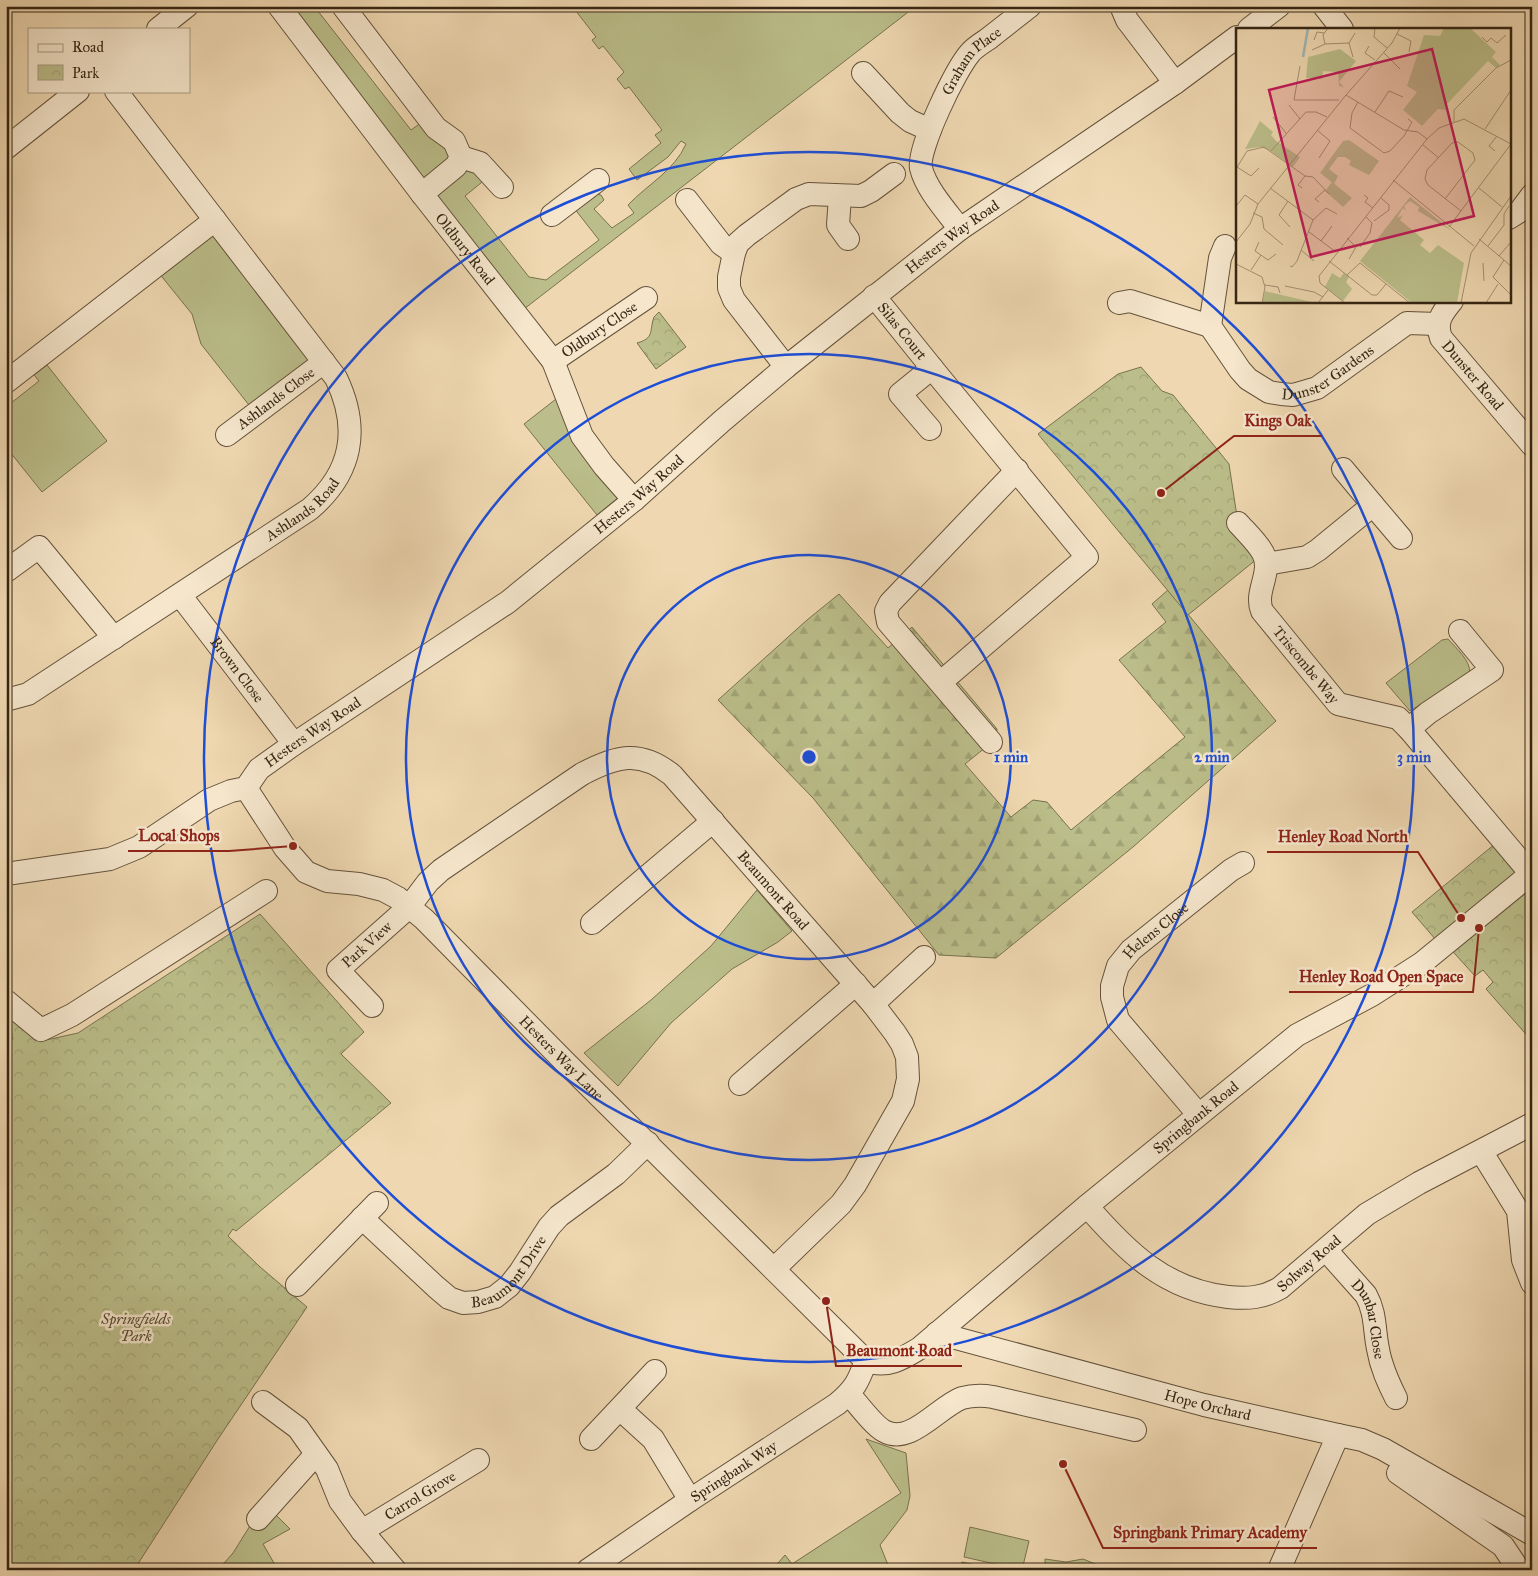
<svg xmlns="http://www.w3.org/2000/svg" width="1538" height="1576" viewBox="0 0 1538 1576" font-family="'IM FELL Great Primer',serif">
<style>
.grass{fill:#bbbe8a;stroke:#78724f}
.forest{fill:url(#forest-firs);stroke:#78724f}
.park{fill:url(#park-crowns);stroke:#78724f}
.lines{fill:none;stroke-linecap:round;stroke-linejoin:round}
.minor-casing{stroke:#64523b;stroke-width:24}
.minor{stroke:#f5e6cc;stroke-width:22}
.ring{fill:none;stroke:#1d4ed8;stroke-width:2.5}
.labels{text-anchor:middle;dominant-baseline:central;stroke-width:5;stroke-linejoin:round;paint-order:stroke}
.street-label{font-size:15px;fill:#352514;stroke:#f5e6cc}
.park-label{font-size:15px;font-style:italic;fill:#564b32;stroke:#f5e6cc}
.inset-river{fill:none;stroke:#9db8b6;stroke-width:2.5}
.inset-road{fill:none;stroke:#a59072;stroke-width:1}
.view{fill:#c2185b;fill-opacity:0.15;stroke:#c2185b;stroke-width:2.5}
.inset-edge{fill:none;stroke:#352514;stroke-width:2.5}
.centre{fill:#1d4ed8;stroke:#f5e6cc;stroke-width:2.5}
.ring-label{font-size:15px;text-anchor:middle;font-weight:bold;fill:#1d4ed8;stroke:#f5e6cc;stroke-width:5;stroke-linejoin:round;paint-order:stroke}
.leader{fill:none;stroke:#8f2418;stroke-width:2}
.callout-dot{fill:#8f2418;stroke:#f5e6cc;stroke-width:2}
.callout-label{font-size:16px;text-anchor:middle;font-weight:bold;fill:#8f2418;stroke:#f5e6cc;stroke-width:5;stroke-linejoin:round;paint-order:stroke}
</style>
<defs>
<pattern id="forest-firs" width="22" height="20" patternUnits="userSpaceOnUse" patternTransform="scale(1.25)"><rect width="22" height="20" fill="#bbbe8a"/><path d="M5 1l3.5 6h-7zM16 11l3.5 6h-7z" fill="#a1a376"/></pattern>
<pattern id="park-crowns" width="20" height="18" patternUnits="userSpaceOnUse" patternTransform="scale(1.25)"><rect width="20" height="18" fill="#bbbe8a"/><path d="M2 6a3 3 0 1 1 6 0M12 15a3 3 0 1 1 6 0" fill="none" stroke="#a1a376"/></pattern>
</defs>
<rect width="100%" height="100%" fill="#efd8b1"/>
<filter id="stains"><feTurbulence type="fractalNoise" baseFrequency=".004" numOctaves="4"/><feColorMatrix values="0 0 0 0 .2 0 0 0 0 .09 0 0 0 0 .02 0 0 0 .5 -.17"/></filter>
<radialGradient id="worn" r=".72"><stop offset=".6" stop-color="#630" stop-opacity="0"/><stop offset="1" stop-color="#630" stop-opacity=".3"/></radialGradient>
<!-- grass -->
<path class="grass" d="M 292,6 L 314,6 L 411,130 L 422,122 L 487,178 L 465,196 L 529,277 L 546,280 L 599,240 L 574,208 L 596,194 L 601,195 L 604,200 L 594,209 L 612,228 L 634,213 L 628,205 C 648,184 674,171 686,144 L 681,141 L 668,157 L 637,180 L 629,169 L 661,143 L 655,135 L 662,130 L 629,87 L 625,89 L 617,79 L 624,72 L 603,46 L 599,49 L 592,40 L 596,37 L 572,6 L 916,6 L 524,309 Z
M 215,220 L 324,362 L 256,414 L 201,344 L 192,314 L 154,267 Z
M 47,365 L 107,441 L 42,492 L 6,447 L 6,407 L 39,381 L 34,375 Z
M 556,399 L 571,435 L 620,496 L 597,515 L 524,424 Z
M 1448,639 C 1457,649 1470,660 1470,673 L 1426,706 L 1421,704 L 1410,711 L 1386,683 L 1442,640 Z
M 757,890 L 792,931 L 778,942 L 732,969 L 671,1023 L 618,1086 L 584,1053 L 651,1000 L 711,946 Z
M 866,1439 L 906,1453 L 910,1496 L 907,1510 L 880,1545 L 890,1570 L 772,1570 L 785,1555 L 792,1564 L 901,1493 Z
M 275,1514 L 290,1529 L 263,1544 L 278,1570 L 218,1570 L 233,1553 L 253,1521 L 265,1528 Z
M 970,1527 L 1029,1541 L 1022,1570 L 964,1557 Z
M 1045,1559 L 1066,1562 L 1083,1559 L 1110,1570 L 1045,1570 Z
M 962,1562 L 999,1570 L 961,1570 Z"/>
<!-- forest -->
<path class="forest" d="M 1168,590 L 1276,721 L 1133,847 L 996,958 L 939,955 L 813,798 L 718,700 L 807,620 L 839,594 L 888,648 L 912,627 L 997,729 L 996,739 L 965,764 L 1011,817 L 1033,800 L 1047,802 L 1071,830 L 1185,737 L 1119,660 L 1166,622 L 1152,604 Z"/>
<!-- park -->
<path class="park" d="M 659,312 L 686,347 L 656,369 L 637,343 C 655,338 649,331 654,317 Z
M 1141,367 L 1162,391 L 1173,395 L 1229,464 L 1238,523 L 1263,554 L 1188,615 L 1038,434 L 1118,374 Z
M 1501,839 L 1532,875 L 1532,1041 L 1486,989 L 1493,982 L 1483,970 L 1475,976 L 1446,944 L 1442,947 L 1412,912 Z
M 260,914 L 364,1032 L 341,1054 L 391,1103 L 236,1231 L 233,1229 L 228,1236 L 259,1266 L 307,1307 L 218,1439 L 134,1570 L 6,1570 L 6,1044 L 13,1039 C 12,1029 6,1024 6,1014 L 46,1040 L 78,1033 Z"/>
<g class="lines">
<defs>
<g id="minor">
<path id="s1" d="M 279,6 L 422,194 L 553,361 L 582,436 L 604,466 L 634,500"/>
<path d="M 343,6 L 436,128 L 454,141 L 461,157 L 456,166 L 422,194"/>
<path d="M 1121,6 L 1127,20 L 1175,83"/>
<path d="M 1324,6 L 1342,29"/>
<path d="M 158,29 L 187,6"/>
<path d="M 1249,29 L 1279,6"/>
<path d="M 863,73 L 900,113 L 910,121 L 930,130"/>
<path d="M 6,148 L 78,91"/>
<path d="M 461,157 L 480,163 L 502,187"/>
<path d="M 840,196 L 838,225 L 848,239"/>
<path d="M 687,200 L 721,244 L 734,253"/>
<path d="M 552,215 L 598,180"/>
<path d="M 1509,218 L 1520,211 L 1532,195"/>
<path id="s2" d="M 960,229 C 947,212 926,189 921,168 C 917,149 956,69 970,53 C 974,48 982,43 988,39 C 1002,28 1016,17 1030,6"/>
<path id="s3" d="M 874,296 L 932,368 L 900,394 L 930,429"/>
<path id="s4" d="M 1452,301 C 1442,313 1435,322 1441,338 L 1532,445"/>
<path d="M 1119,303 L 1130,301 L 1210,326"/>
<path id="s5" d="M 1210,326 L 1240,370 L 1248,379 L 1269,392 L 1281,394 L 1293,395 L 1317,388 L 1407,323 L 1438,324"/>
<path d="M 1210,326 L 1220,258 L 1225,246"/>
<path id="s6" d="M 553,361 L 646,298"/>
<path d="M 786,367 L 734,300 L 729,288 L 729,277 L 734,253 L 738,243 L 747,235 L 796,199 L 809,194 L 861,196 L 871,191 L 894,174"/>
<path d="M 932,368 L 1087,557 L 941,682"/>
<path d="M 6,382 L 215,220"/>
<path id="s7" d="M 227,435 L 324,362"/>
<path d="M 1373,505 L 1401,538"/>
<path id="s8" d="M 1238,523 C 1246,532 1257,542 1263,553 C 1273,573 1254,591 1262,611 L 1338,704 L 1398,718 L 1409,729 L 1532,875"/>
<path d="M 1266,564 L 1307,557 L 1318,550 L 1373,505 L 1343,469"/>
<path d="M 6,571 L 39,547 L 114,638"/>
<path id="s9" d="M 180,595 L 294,744"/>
<path id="s10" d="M 6,700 L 28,694 L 310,509 C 353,472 360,428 336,378 L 116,91"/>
<path d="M 1409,729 L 1428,713 L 1492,670 L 1460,631"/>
<path d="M 991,742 L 888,622 L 886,611 L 890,603 L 1017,470"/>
<path id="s11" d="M 246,788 L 285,848 L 306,872 L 327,881 L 359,884 L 383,890 L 398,898 L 424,919 L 566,1063 L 866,1361 C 888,1368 902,1359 920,1348 L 1087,1206 L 1297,1035 L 1372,995 L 1422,963 L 1532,873"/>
<path id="s12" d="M 6,874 L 110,859 L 139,847 L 209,800 L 231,791 L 246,788 L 259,769 L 294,744 L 508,602 L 634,500 L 722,421 L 786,367 L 960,229 L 1175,83 L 1237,37"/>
<path d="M 592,923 L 713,821"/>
<path d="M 6,1001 L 41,1030 L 72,1015 L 266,891"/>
<path d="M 873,1004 L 924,957"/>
<path id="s13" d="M 372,1006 L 338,970 L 409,907 L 428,882 L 441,870 L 582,774 C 616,756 640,749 672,775 L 873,1004 L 895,1033 L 902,1044 L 907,1057 L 908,1079 L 903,1101 L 855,1185 L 841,1204 L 774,1269"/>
<path d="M 740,1084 L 856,984"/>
<path id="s14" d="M 1198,1114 L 1118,1020 L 1112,997 L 1112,986 L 1118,966 L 1131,950 L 1231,870 L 1243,863"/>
<path d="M 1481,1151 L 1518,1211 L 1523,1260 L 1532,1283"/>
<path id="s15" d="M 1087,1206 C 1127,1252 1165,1290 1228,1297 C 1248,1299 1263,1298 1280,1288 L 1367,1214 L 1419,1183 L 1532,1124"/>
<path id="s16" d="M 362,1218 L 436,1287 L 449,1298 L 463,1303 L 478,1302 L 495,1297 L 509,1286 L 520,1272 L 549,1227 L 559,1216 L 616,1174 L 648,1143"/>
<path id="s17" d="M 1326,1250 L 1366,1295 C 1376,1313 1374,1330 1378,1349 C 1381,1367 1388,1382 1396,1398"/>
<path d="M 297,1285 L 377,1203"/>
<path id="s18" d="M 937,1333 L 1204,1405 L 1338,1435 L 1279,1570"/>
<path d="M 849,1394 C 857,1403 874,1426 884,1431 C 910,1446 938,1407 962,1398 C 973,1395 982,1395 993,1397 L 1135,1430"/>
<path d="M 263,1402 L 298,1428 L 327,1469 L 340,1501 L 362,1531 L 395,1570"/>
<path d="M 620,1409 L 653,1439 L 690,1500"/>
<path d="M 1338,1435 L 1362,1440 L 1383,1449 L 1532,1534"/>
<path d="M 591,1439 L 655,1371"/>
<path d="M 1398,1473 L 1503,1546 L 1519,1570"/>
<path d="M 258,1519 L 316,1454"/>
<path id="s19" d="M 362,1531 L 478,1460"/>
<path id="s20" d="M 588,1570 L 690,1500 L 837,1404 C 855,1389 858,1382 866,1361"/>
</g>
</defs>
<!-- minor casing -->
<use href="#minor" class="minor-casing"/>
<!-- minor -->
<use href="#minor" class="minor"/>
</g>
<!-- distance rings -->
<g class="ring">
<circle cx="809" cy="757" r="202"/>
<circle cx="809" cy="757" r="403"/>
<circle cx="809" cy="757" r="605"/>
</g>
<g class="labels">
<!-- street labels -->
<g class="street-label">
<text stroke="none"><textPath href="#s2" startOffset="194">Graham Place</textPath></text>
<text stroke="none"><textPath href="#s12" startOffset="1158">Hesters Way Road</textPath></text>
<text stroke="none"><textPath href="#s1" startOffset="306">Oldbury Road</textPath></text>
<text stroke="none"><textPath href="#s6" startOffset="56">Oldbury Close</textPath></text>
<text stroke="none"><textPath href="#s3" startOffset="45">Silas Court</textPath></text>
<text stroke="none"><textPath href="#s5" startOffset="155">Dunster Gardens</textPath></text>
<text stroke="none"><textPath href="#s4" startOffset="90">Dunster Road</textPath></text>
<text stroke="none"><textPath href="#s7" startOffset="61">Ashlands Close</textPath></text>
<text stroke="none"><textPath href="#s12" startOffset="752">Hesters Way Road</textPath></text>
<text stroke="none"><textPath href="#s10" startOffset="354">Ashlands Road</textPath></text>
<text stroke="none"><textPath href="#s8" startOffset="168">Triscombe Way</textPath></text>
<text stroke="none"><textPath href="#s9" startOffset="94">Brown Close</textPath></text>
<text stroke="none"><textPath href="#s12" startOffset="348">Hesters Way Road</textPath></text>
<text stroke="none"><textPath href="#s13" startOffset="615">Beaumont Road</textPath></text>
<text stroke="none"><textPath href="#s14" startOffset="231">Helens Close</textPath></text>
<text stroke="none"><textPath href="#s13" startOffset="88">Park View</textPath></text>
<text stroke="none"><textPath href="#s11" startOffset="429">Hesters Way Lane</textPath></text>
<text stroke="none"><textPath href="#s11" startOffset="1276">Springbank Road</textPath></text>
<text stroke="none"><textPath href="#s15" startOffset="264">Solway Road</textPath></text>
<text stroke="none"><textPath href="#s16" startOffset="192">Beaumont Drive</textPath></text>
<text stroke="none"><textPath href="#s17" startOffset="84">Dunbar Close</textPath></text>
<text stroke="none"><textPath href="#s18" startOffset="280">Hope Orchard</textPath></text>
<text stroke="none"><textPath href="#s20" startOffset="176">Springbank Way</textPath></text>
<text stroke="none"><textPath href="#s19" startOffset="68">Carrol Grove</textPath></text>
</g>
<!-- park labels -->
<g class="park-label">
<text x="136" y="1319">Springfields<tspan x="136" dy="17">Park</tspan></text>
</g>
</g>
<!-- overview -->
<g transform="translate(1236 28)">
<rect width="275" height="275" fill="#efd8b1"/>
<path d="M 104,21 L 120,33 L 103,54 L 108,59 L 103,58 L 102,44 L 87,43 L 86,51 L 70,50 L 72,29 ZM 174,169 L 216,203 L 182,183 L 183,179 L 174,173 L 168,178 L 170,183 L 167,180 L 161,190 L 167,187 L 164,192 L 188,212 L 184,217 L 194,225 L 202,217 L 228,235 L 221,275 L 176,275 L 124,233 ZM 96,245 L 104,250 L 108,245 L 113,249 L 110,254 L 116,261 L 107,273 L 89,259 Z" fill="#bbbe8a"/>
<path d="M 113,112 L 143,133 L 133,147 L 113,137 L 115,133 L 109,129 L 102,129 L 93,141 L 102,148 L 98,156 L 84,145 L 107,113 Z" fill="#bbbe8a"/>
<path d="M 208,0 L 234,0 L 260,24 L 256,29 L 264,37 L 260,40 L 252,33 L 209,78 L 210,82 L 202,81 L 186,98 L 167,82 L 181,64 L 171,58 L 188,7 L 204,8 ZM 24,93 L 37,104 L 35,107 L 40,113 L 64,129 L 57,139 L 35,123 L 24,119 L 9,121 ZM 96,154 L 116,170 L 107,179 L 89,163 ZM 29,263 L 80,275 L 26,275 Z" fill="#bbbe8a"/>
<path class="inset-river" d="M 67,29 L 72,0"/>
<path class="inset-road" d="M 139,0 L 138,9 L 151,20M 161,6 L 175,13 L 173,24M 246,9 L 251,14 L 255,10 L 261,15 L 270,7M 78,12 L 81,4 L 88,5M 89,16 L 87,7 L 92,0M 133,18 L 129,25 L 139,32M 76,22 L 89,16 L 113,15M 147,24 L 164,41M 117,29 L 113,15 L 119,5M 64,38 L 58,72 L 103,72M 110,67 L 168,102 L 182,104 L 191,111M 110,67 L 156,15 L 164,0M 122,74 L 116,85 L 114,100 L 148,125 L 154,123 L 168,108 L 176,94 L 172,91M 53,77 L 64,91M 139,84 L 153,63 L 167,69M 37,89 L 50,105M 218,94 L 218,82 L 260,40 L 275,32M 249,101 L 275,62M 81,102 L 94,113 L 83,130M 187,117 L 203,130M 35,123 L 70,84 L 80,84 L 91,89M 259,123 L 253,118 L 261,108M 1,139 L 15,148 L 23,140M 0,141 L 11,123 L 28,119 L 69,148 L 77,149 L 93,166M 157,152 L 238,218M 34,160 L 77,192 L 61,233 L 56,239 L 54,238M 66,160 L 62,157 L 69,148M 243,160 L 266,179M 128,167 L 132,170 L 129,174 L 137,180M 209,171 L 239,132 L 237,125 L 222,114 L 216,115 L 191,142 L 189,151 L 192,157 L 225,183M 52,173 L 43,187 L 54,199M 83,174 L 79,171 L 89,162M 0,178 L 9,167 L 22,176M 17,185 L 26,189 L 28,201 L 47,217M 77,192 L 90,180 L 101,186M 138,193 L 153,182 L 153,177 L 145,170M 213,199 L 275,116M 73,204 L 100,224M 111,210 L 120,219 L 113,231M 243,211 L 275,238M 85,213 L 96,198M 0,214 L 14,196 L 22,176 L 110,67M 23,214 L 19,223 L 32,232 L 40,226M 252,218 L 268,197 L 268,186 L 273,178M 124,219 L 134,205 L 136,195 L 130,189M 65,222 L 78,233M 263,228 L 275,214M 268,232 L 257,249 L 275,267M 93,233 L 136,267 L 141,267 L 150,256M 247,235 L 248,253M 0,236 L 26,249 L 29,259 L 26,275M 15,242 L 25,227M 111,247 L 124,235 L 174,275M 29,257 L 42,259 L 44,265M 49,258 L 78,264 L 87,269M 82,275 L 92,262M 109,275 L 84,255 L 83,248 L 191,111 L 203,100 L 228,91 L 275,116M 225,275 L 235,225 L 275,168M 250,275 L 262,256"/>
<path class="view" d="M 196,21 L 238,188 L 75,229 L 33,62 Z"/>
<rect width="275" height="275" class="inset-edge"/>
</g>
<circle cx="809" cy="757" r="8" class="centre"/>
<g class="ring-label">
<text x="1011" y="762">1 min</text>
<text x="1212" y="762">2 min</text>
<text x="1414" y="762">3 min</text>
</g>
<!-- callouts -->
<path class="leader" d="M1161 493L1234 436H1322M293 846L229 851H128M1461 918L1418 852H1267M1479 928L1473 992H1289M826 1301L836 1366H962M1063 1464L1103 1548H1317"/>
<g class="callout-dot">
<circle cx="1161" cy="493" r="5"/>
<circle cx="293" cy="846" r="5"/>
<circle cx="1461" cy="918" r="5"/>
<circle cx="1479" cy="928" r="5"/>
<circle cx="826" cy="1301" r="5"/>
<circle cx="1063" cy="1464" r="5"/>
</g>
<g class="callout-label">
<text x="1278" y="426">Kings Oak</text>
<text x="179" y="841">Local Shops</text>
<text x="1343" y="842">Henley Road North</text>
<text x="1381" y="982">Henley Road Open Space</text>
<text x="899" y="1356">Beaumont Road</text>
<text x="1210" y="1538">Springbank Primary Academy</text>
</g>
<!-- margin -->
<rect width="1538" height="1576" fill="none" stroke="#efd8b1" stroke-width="25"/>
<rect x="8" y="8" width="1523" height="1561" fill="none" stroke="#352514" stroke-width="2.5"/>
<rect x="12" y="12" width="1513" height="1551" fill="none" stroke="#352514"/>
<!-- legend -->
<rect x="28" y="28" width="162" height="65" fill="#f5e6cc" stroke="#a89982"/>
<rect x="38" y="44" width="25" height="8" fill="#f5e6cc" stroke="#a89982"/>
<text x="72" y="52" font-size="15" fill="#352514">Road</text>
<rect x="38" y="65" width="25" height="15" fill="url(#park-crowns)" stroke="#a89982"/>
<text x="72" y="78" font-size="15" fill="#352514">Park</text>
<rect width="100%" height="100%" filter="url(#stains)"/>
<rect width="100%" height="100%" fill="url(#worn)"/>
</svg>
